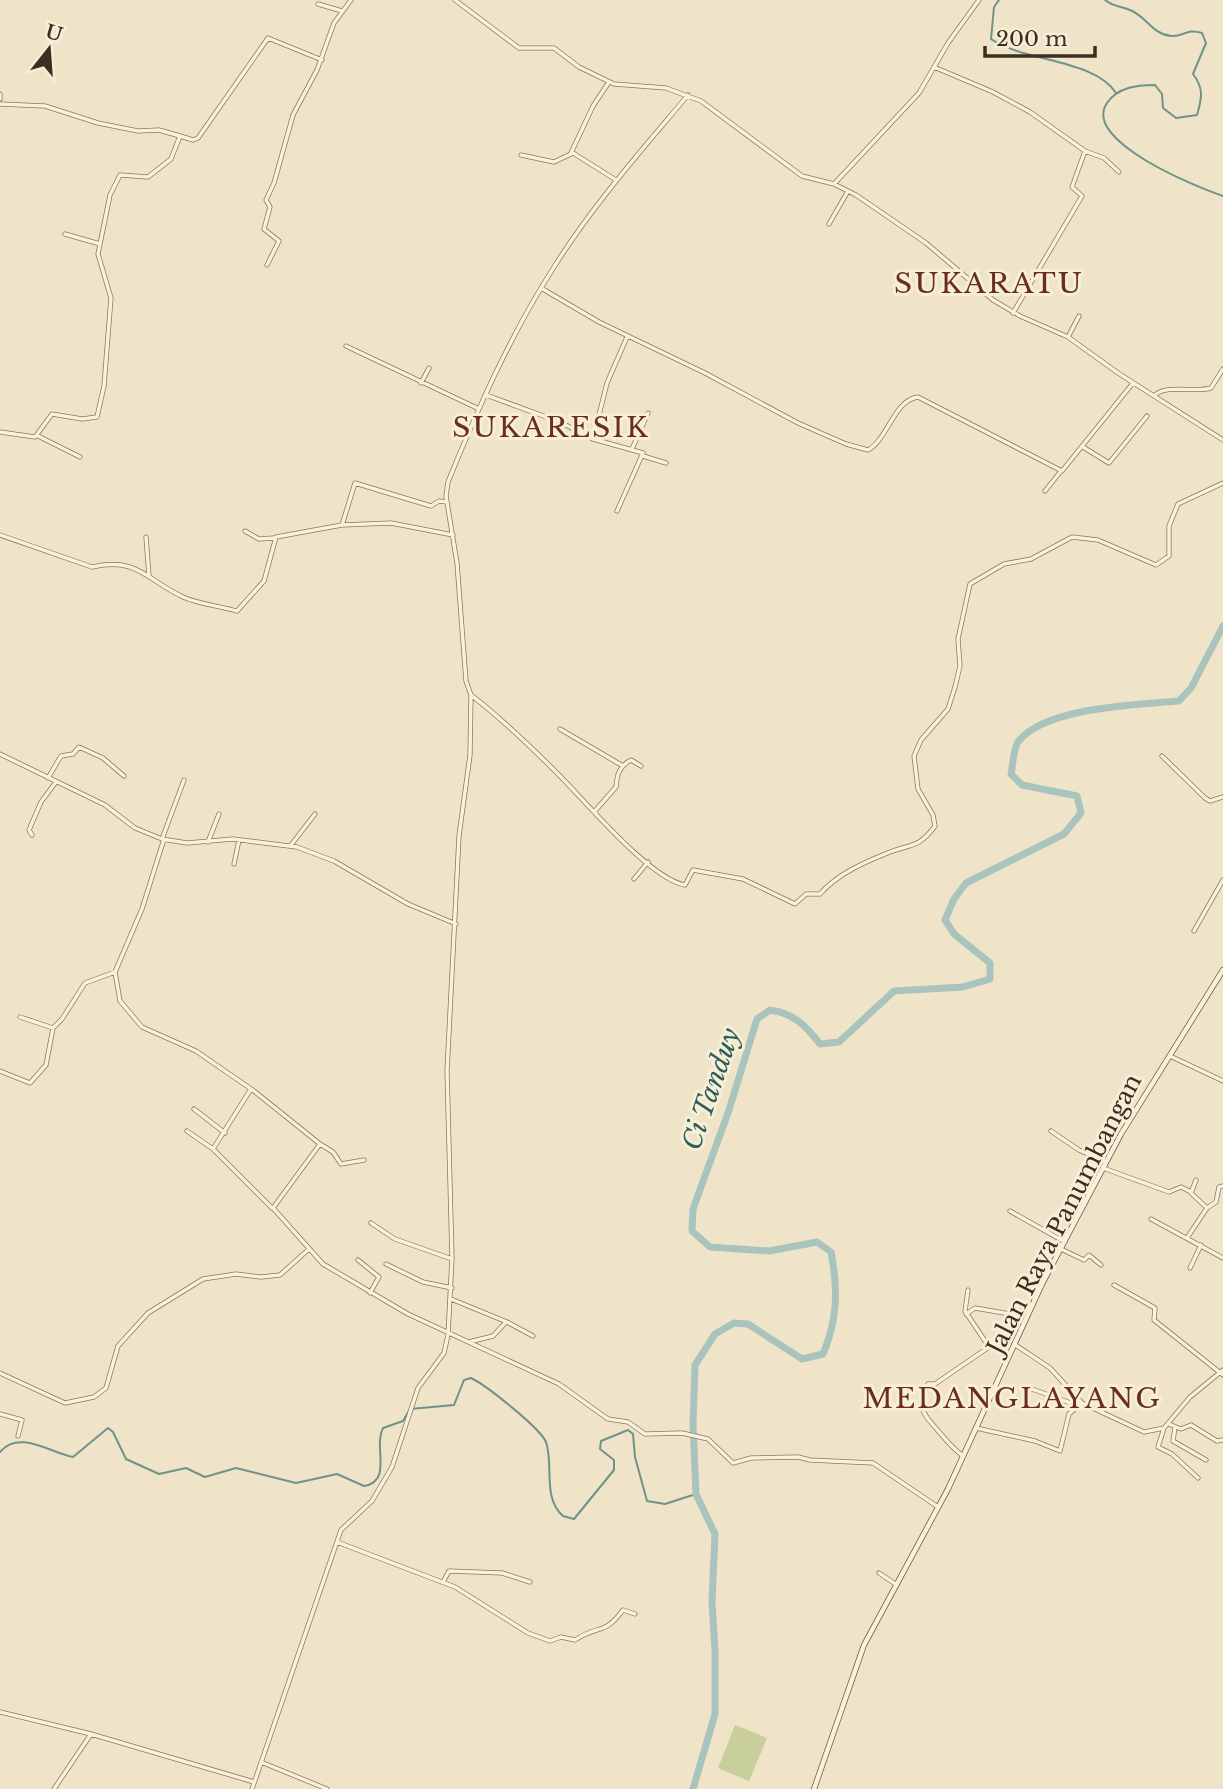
<svg xmlns="http://www.w3.org/2000/svg" width="1223" height="1789" viewBox="0 0 1223 1789" font-family="'Libre Baskerville',serif">
<style>
.green{fill:#c9cf9b}
.lines{fill:none;stroke-linecap:round;stroke-linejoin:round}
.stream{stroke:#6f938a;stroke-width:2}
.river{stroke:#a9c4bc;stroke-width:7}
.street-casing{stroke:#8d765c;stroke-width:5}
.secondary-casing{stroke:#6f573f;stroke-width:6}
.street{stroke:#faf1dc;stroke-width:3.5}
.secondary{stroke:#faf1dc;stroke-width:4.5}
.labels{text-anchor:middle;dominant-baseline:central;stroke-width:6;stroke-linejoin:round;paint-order:stroke}
.street-label{font-size:24px;fill:#3d2e20;stroke:#f7eed8}
.water-label{font-size:26px;font-style:italic;fill:#2f5d5a;stroke:#f7eed8}
.quarter-label{font-size:28px;letter-spacing:2px;fill:#6b2e1e;stroke:#f7eed8}
</style>
<rect width="100%" height="100%" fill="#f0e4c8"/>
<!-- green -->
<path class="green" d="M 735,1725 L 767,1738 L 749,1781 L 718,1768 Z"/>
<g class="lines">
<!-- stream -->
<path class="stream" d="M 999,0 L 994,7 L 991,39 C 1024,62 1094,59 1116,93
M 1105,0 C 1114,7 1120,6 1130,10 C 1146,16 1152,34 1171,36 C 1184,37 1186,28 1202,33 L 1206,43 L 1193,74 C 1204,88 1202,98 1197,115 L 1176,118 L 1163,108 L 1162,94 L 1155,85 C 1137,85 1118,87 1107,103 C 1081,141 1199,188 1223,196
M 0,1452 C 19,1429 51,1453 73,1457 L 108,1428 L 113,1432 L 126,1459 L 159,1474 L 186,1468 L 205,1477 L 236,1468 L 296,1483 L 337,1474 L 364,1486 C 393,1481 373,1447 383,1428 L 403,1421 L 410,1409 L 454,1405 L 464,1380 L 471,1378 C 486,1385 540,1428 546,1442 C 554,1465 542,1498 563,1516 L 574,1519 L 614,1470 L 614,1460 L 600,1449 L 601,1441 L 628,1430 L 633,1434 L 635,1457 L 647,1501 L 665,1504 L 696,1494"/>
<!-- river -->
<path class="river" d="M 693,1789 L 715,1714 L 715,1651 L 712,1602 L 715,1534 L 696,1494 L 693,1424 L 695,1365 L 715,1334 L 734,1323 L 748,1324 L 802,1359 L 823,1354 C 838,1319 838,1289 831,1252 L 817,1242 L 769,1251 L 710,1247 L 692,1231 L 693,1209 L 729,1110 L 757,1019 L 770,1010 C 794,1013 806,1026 820,1044 L 839,1042 L 894,991 L 963,987 L 990,979 L 990,963 L 954,934 L 945,920 L 954,899 L 966,883 L 1064,834 L 1081,813 L 1077,796 L 1022,785 L 1011,774 C 1013,765 1013,750 1018,742 C 1044,707 1137,705 1179,701 L 1191,688 L 1223,626"/>
<defs>
<path id="street" d="M 455,0 L 519,48 L 554,48 L 579,67 L 614,84 L 666,88 L 701,101 L 802,176 L 834,184 L 856,195 L 926,243 L 993,300 L 1020,316 L 1068,337 L 1118,373 L 1223,440
M 318,4 L 342,11
M 934,67 L 993,92 L 1030,112 L 1085,151 L 1104,158 L 1119,172
M 0,94 L 0,99
M 0,104 L 45,106 L 98,123 L 138,131 L 159,130 L 180,136
M 571,153 L 593,106 L 609,82
M 521,155 L 554,162 L 573,153 L 616,180
M 834,184 L 919,93 L 948,43 L 979,0
M 829,224 L 848,191
M 65,234 L 100,244
M 267,265 L 279,241 L 264,229 L 270,207 L 266,200 L 274,183 L 293,115 L 317,70 L 334,23 L 351,0
M 541,288 L 599,322 L 705,373 L 798,423 L 846,444 L 868,450 C 888,439 894,400 918,397 L 1062,471 L 1133,383
M 1013,313 L 1082,196 L 1072,187 L 1085,151
M 1068,337 L 1079,316
M 346,346 L 479,409
M 421,383 L 429,368
M 486,395 L 560,422 L 593,439 L 643,453 L 617,511
M 1155,395 C 1167,384 1194,393 1211,388 L 1223,369
M 599,415 L 607,383 L 627,337
M 0,432 L 35,437 L 52,414 L 82,419 L 97,417 L 104,386 L 111,298 L 98,254 L 110,195 L 120,175 L 148,177 L 171,159 L 180,136 L 193,140 L 198,138 L 268,38 L 322,60
M 38,436 L 80,457
M 1083,447 L 1109,463 L 1147,416
M 632,449 L 648,413
M 643,456 L 666,463
M 1045,491 L 1061,471
M 342,525 L 355,483 L 431,506 L 439,501 L 447,502
M 245,531 L 259,539 L 274,538
M 0,535 L 92,567 C 138,557 145,579 183,597 C 198,604 220,606 237,611 L 264,581 L 276,537 L 342,525 L 391,523 L 453,535
M 146,537 L 149,576
M 471,695 C 501,718 528,744 555,771 C 583,798 649,879 685,885 L 693,870 L 743,879 L 795,904 L 806,894 L 820,894 C 837,874 865,862 890,852 C 911,844 919,848 935,826 L 933,815 L 918,789 L 914,756 L 921,740 L 948,709 L 955,687 L 960,666 L 958,639 L 970,584 L 1004,564 L 1031,559 L 1072,537 L 1098,540 L 1156,565 L 1169,556 L 1169,526 L 1178,504 L 1223,483
M 560,729 L 623,766
M 0,754 L 105,805 L 135,828 L 162,839 L 187,843 L 233,839 L 297,847 L 334,861 L 408,904 L 456,924
M 1162,756 L 1205,798 L 1210,801 L 1223,797
M 48,778 L 61,756 L 73,754 L 79,747 L 103,758 L 124,776
M 594,812 L 616,787 C 617,776 618,767 631,760 L 641,766
M 32,835 L 29,830 L 41,802 L 56,782
M 162,839 L 184,780
M 164,839 L 142,909 L 115,972 L 120,1001 L 142,1027 L 196,1051 L 254,1091 L 320,1144 L 273,1208 L 323,1264 L 408,1314 L 559,1384 L 608,1419 L 628,1422 L 645,1434 L 682,1433 L 708,1439 L 733,1463 L 751,1458 L 798,1457 L 810,1460 L 873,1463 L 938,1507
M 208,842 L 219,814
M 291,845 L 315,814
M 234,864 L 239,840
M 634,879 L 648,862
M 1194,931 L 1223,880
M 20,1017 L 53,1028 L 62,1019 L 85,983 L 115,972
M 1170,1056 L 1223,1081
M 0,1071 L 30,1083 L 46,1065 L 53,1028
M 251,1089 L 213,1149 L 272,1208
M 194,1109 L 225,1133
M 187,1131 L 213,1149
M 1051,1131 L 1079,1150 L 1106,1162
M 320,1144 L 333,1152 L 341,1164 L 364,1160
M 1103,1168 L 1169,1192 L 1181,1187 L 1191,1192
M 1207,1208 L 1216,1202 L 1219,1187 L 1223,1186
M 1010,1211 L 1065,1242
M 1151,1219 L 1223,1258
M 371,1223 L 395,1239 L 452,1259
M 1187,1238 L 1207,1208 L 1191,1193 L 1196,1180
M 1061,1249 L 1084,1260 L 1089,1255 L 1101,1265
M 358,1260 L 379,1277 L 370,1293
M 386,1264 L 423,1282 L 452,1288
M 1190,1268 L 1201,1245
M 1114,1285 L 1155,1308 L 1154,1320 L 1223,1375
M 451,1299 L 507,1322 L 533,1336
M 966,1314 L 975,1308 L 1016,1315 L 1023,1309 L 1029,1311
M 469,1342 L 493,1336 L 506,1322
M 1014,1344 L 1050,1368 L 1082,1403 L 1144,1432 L 1164,1428 L 1190,1397 L 1223,1370
M 0,1373 L 65,1403 L 94,1397 L 106,1388 L 118,1346 L 148,1313 L 203,1279 L 236,1274 L 261,1277 L 280,1275 L 309,1249
M 1032,1389 L 1076,1405
M 0,1414 L 22,1420 L 18,1436
M 1169,1424 L 1181,1429 L 1191,1425 L 1217,1441 L 1223,1440
M 1175,1427 L 1173,1441 L 1206,1460
M 976,1428 L 1035,1441 L 1060,1451 L 1069,1414 L 1082,1403
M 1164,1428 L 1158,1447 L 1172,1454 L 1198,1478
M 963,1456 C 952,1448 948,1442 940,1433 C 923,1413 916,1410 928,1384 L 935,1384 L 989,1347 L 965,1311 L 968,1290
M 337,1542 L 455,1587 L 528,1633 L 550,1641 L 561,1637 L 575,1640 C 599,1624 604,1636 623,1610 L 635,1614
M 879,1573 L 897,1585
M 443,1582 L 449,1571 L 502,1573 L 530,1582
M 0,1712 L 91,1734 L 254,1782
M 261,1762 L 327,1789
M 54,1789 L 91,1734
M 252,1789 L 341,1530 L 372,1501 L 392,1467 L 418,1388 L 444,1353 L 448,1335 L 452,1258 L 447,1071 L 459,836 L 470,755 L 471,695 L 466,681 L 457,563 L 446,496 L 448,482 C 478,408 511,334 554,267 C 593,205 641,151 688,95"/>
<path id="secondary" d="M 814,1789 L 864,1645 L 948,1489 L 1042,1284 L 1121,1134 L 1223,970"/>
</defs>
<!-- street casing -->
<use href="#street" class="street-casing"/>
<!-- secondary casing -->
<use href="#secondary" class="secondary-casing"/>
<!-- street -->
<use href="#street" class="street"/>
<!-- secondary -->
<use href="#secondary" class="secondary"/>
</g>
<g class="labels">
<!-- street labels -->
<g class="street-label">
<text transform="translate(1064 1214) rotate(-63)">Jalan Raya Panumbangan</text>
</g>
<!-- water labels -->
<g class="water-label">
<text transform="translate(711 1089) rotate(-71)">Ci Tanduy</text>
</g>
<!-- quarter labels -->
<g class="quarter-label">
<text x="989" y="283">SUKARATU</text>
<text x="551" y="427">SUKARESIK</text>
<text x="1012" y="1398">MEDANGLAYANG</text>
</g>
</g>
<!-- north arrow -->
<g transform="translate(49 49) rotate(17)" stroke="#f7eed8" stroke-width="5" paint-order="stroke">
<path d="M0-5L12 26L0 18L-12 26Z" fill="#3d2e20"/>
<text y="-10" font-size="19" font-weight="bold" text-anchor="middle" fill="#3d2e20">U</text>
</g>
<!-- scale -->
<path d="M985 46v10h110v-10" fill="none" stroke="#3d2e20" stroke-width="3.5"/>
<text x="996" y="46" font-size="21" fill="#3d2e20" stroke="#f7eed8" stroke-width="5" paint-order="stroke">200 m</text>
</svg>
